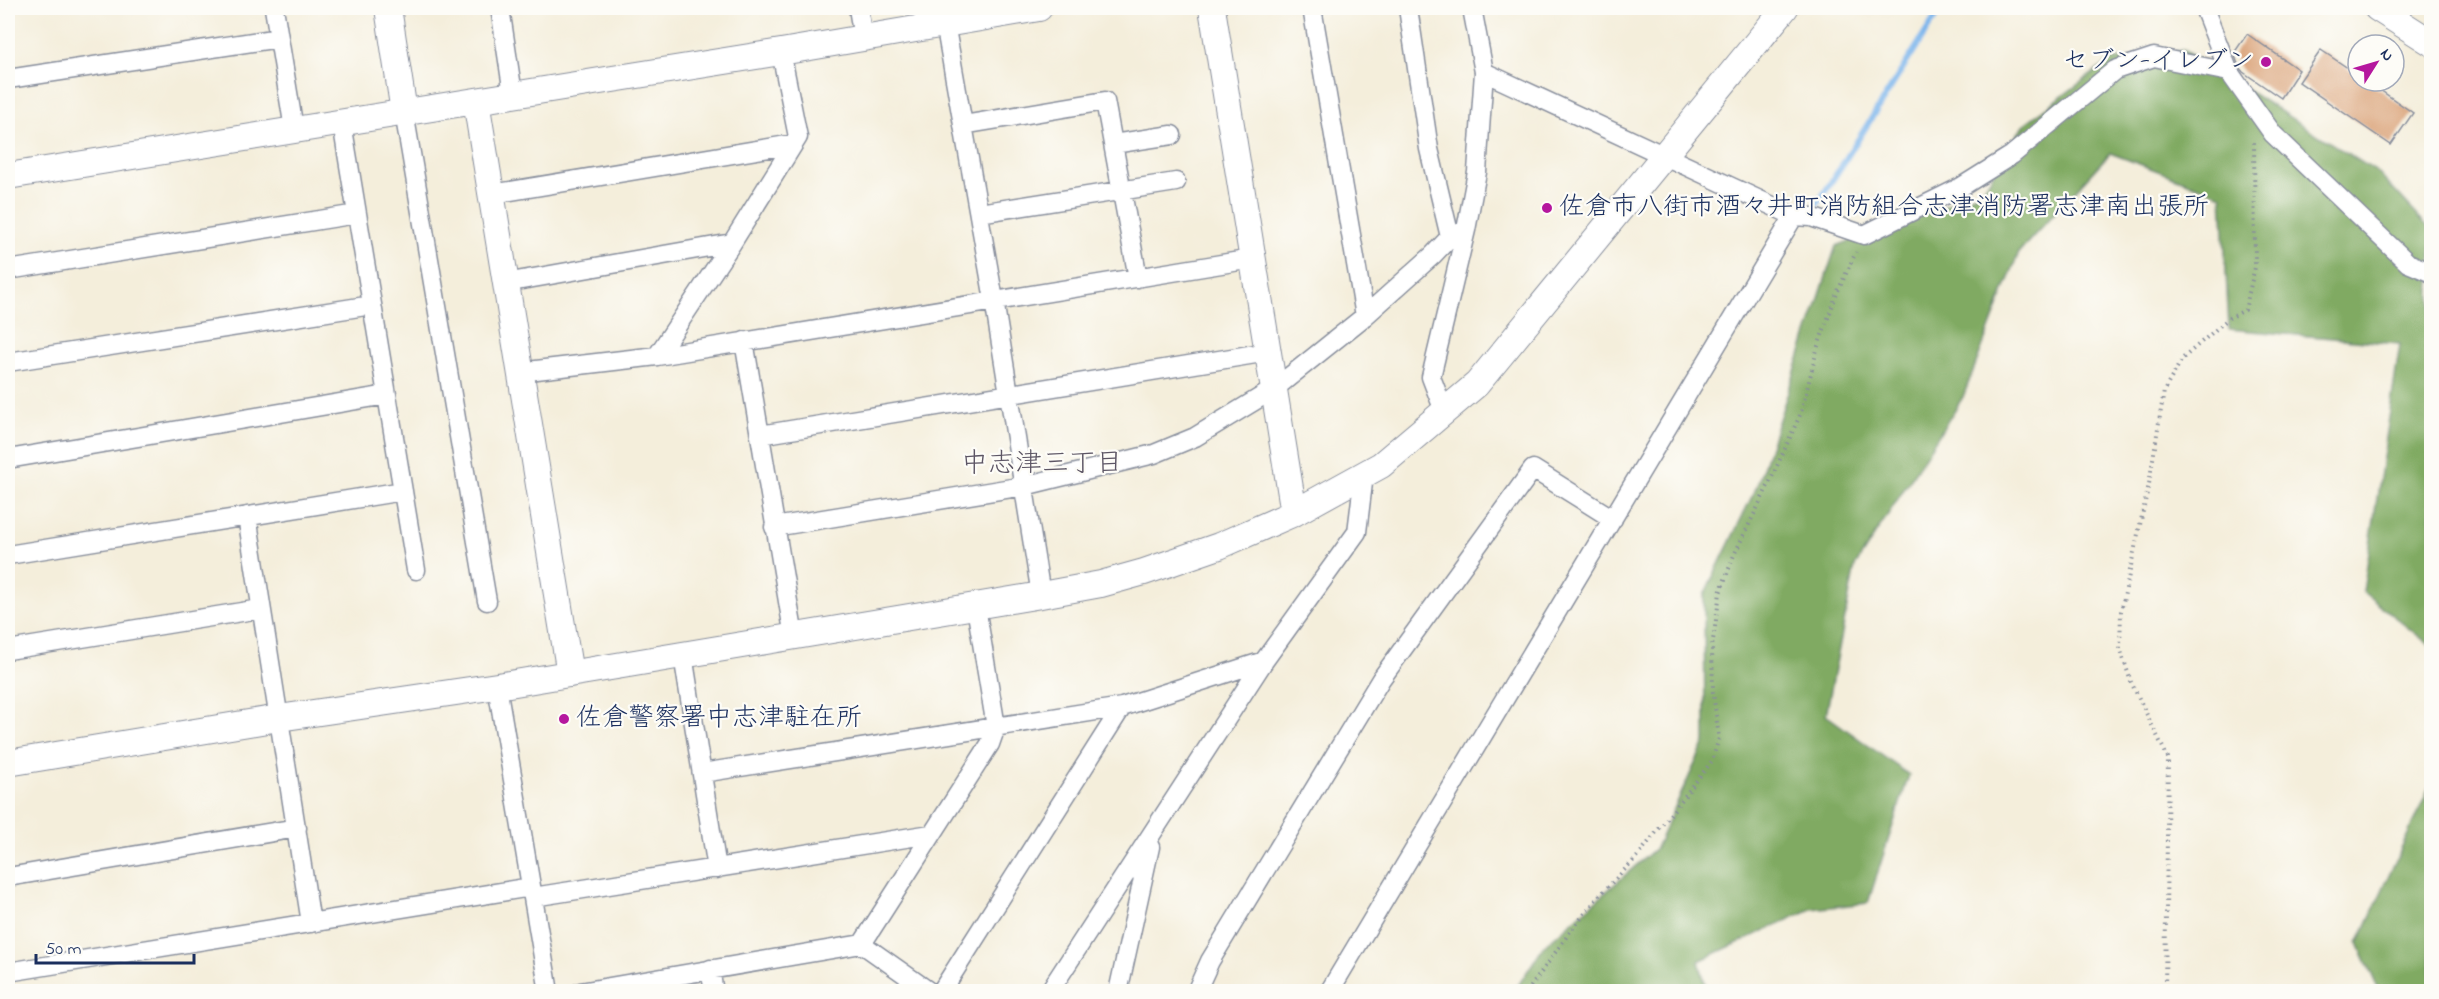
<svg xmlns="http://www.w3.org/2000/svg" width="2439" height="999" viewBox="0 0 2439 999" font-family="'Indie Flower','Klee One',sans-serif">
<style>
.forest{fill:#80aa62;stroke:#4e6c60;stroke-width:1.5}
.lines{fill:none;stroke-linecap:round;stroke-linejoin:round}
.stream{stroke:#7cb5ec;stroke-width:6}
.building{fill:#d89d71}
.street-casing{stroke:#888e9c;stroke-width:21}
.secondary-casing{stroke:#888e9c;stroke-width:28}
.path{stroke:#888e9c;stroke-width:4;stroke-dasharray:1.5 4.5;stroke-linecap:butt}
.street{stroke:#fff;stroke-width:18}
.secondary{stroke:#fff;stroke-width:26}
.poi-dot{fill:#b5179e;stroke:#fdfcf7;stroke-width:2}
.labels{text-anchor:middle;dominant-baseline:central;stroke-width:4.5;stroke-linejoin:round;paint-order:stroke}
.poi-label{font-size:26px;fill:#1b2f5e;stroke:#fdfcf7;text-anchor:start}
.neighbourhood-label{font-size:27px;fill:#5d5665;stroke:#fdfcf7}
</style>
<rect width="100%" height="100%" fill="#fdfcf7"/>
<filter id="ink" filterUnits="userSpaceOnUse"><feTurbulence type="fractalNoise" baseFrequency=".0167" numOctaves="2"/><feDisplacementMap in="SourceGraphic" scale="12" xChannelSelector="R" yChannelSelector="G"/><feConvolveMatrix kernelMatrix="1 2 1 2 8 2 1 2 1" color-interpolation-filters="sRGB"/></filter>
<filter id="wash" filterUnits="userSpaceOnUse"><feTurbulence type="fractalNoise" baseFrequency=".008" numOctaves="4" result="noise"/><feDisplacementMap in="SourceGraphic" scale="24" xChannelSelector="R" yChannelSelector="G"/><feGaussianBlur stdDeviation="1.35" result="paint"/><feColorMatrix in="noise" values="0 0 0 0 0 0 0 0 0 0 0 0 0 0 0 0 0 1.4 0 .05"/><feComposite in="paint" operator="in"/></filter>
<g filter="url(#wash)">
<rect width="100%" height="100%" fill="#f4eedb"/>
<!-- forest -->
<path class="forest" d="M 2183,50 L 2377,172 L 2431,230 L 2431,646 L 2363,592 L 2400,344 L 2229,329 L 2222,195 L 2110,153 L 2019,252 L 1963,397 L 1855,566 L 1826,715 L 1909,775 L 1868,903 L 1811,909 L 1699,961 L 1707,991 L 1514,992 L 1543,947 L 1656,848 L 1705,742 L 1704,595 L 1757,486 L 1836,246 L 1982,192 L 2023,125 L 2110,61 Z
M 2431,784 L 2431,991 L 2379,991 L 2358,943 Z"/>
<g class="lines">
<!-- stream -->
<path class="stream" d="M 1818,203 L 1941,8"/>
</g>
<g id="blocks">
<!-- building -->
<path class="building" d="M 2247,34 L 2299,70 L 2281,98 L 2243,72 L 2239,67 L 2234,53 Z
M 2321,50 L 2358,75 L 2358,81 L 2367,81 L 2413,113 L 2391,145 L 2299,82 Z"/>
</g>
</g>
<g filter="url(#ink)">
<use href="#blocks" fill-opacity="0" stroke="#888e9c" stroke-width="1.5"/>
<g class="lines">
<defs>
<path id="street" d="M 274,8 L 294,129
M 500,8 L 513,94
M 858,8 L 863,38
M 1312,8 L 1365,316
M 1408,8 L 1429,149 L 1450,237
M 2204,8 L 2229,72 L 2273,134 L 2408,263 L 2432,273
M 945,23 L 994,300 L 1041,595
M 8,79 L 279,38
M 404,112 L 487,601
M 342,123 L 416,570
M 963,125 L 1105,101 L 1138,278
M 1113,144 L 1172,135
M 492,194 L 793,144
M 979,213 L 1176,182
M 1794,216 L 1811,217 L 1864,235 L 1961,187 L 2012,155 L 2115,70 L 2154,57 L 2229,72
M 8,270 L 357,214
M 505,283 L 732,243
M 744,341 L 794,637
M 657,356 L 732,243 L 798,137 L 781,52
M 8,362 L 372,305
M 519,372 L 657,356 L 1252,259
M 1444,411 L 1431,377 L 1466,230 L 1477,172 L 1484,72 L 1472,8
M 760,435 L 1268,352
M 8,459 L 387,395
M 247,516 L 311,923
M 774,527 L 1024,486 L 1154,454 L 1195,437 L 1274,389 L 1365,316 L 1433,255 L 1450,237 L 1466,230
M 8,555 L 403,491
M 8,650 L 260,609
M 683,655 L 717,869
M 497,686 L 549,992
M 702,773 L 1122,707 L 1264,661
M 8,877 L 297,828
M 533,897 L 931,834
M 862,944 L 990,744 L 996,727 L 976,607
M 710,969 L 714,992
M 8,972 L 531,887
M 580,992 L 862,944 L 930,992
M 941,992 L 1122,707
M 1049,992 L 1264,661 L 1357,532 L 1364,475
M 1118,992 L 1150,847
M 1196,992 L 1210,961 L 1381,679 L 1533,469 L 1613,519
M 1329,992 L 1794,216 L 1484,72"/>
<path id="secondary" d="M 388,8 L 404,112
M 1212,8 L 1294,513
M 2377,8 L 2432,43
M 476,101 L 570,674
M 8,176 L 781,52 L 1039,8
M 8,763 L 279,718 L 497,686 L 1041,595 L 1101,584 L 1144,572 L 1219,546 L 1294,513 L 1381,465 L 1477,384 L 1785,8"/>
</defs>
<!-- street casing -->
<use href="#street" class="street-casing"/>
<!-- secondary casing -->
<use href="#secondary" class="secondary-casing"/>
<!-- path -->
<path class="path" d="M 1527,992 L 1570,932 L 1599,896 L 1637,857 L 1712,761 L 1719,738 L 1713,692 L 1712,647 L 1720,593 L 1734,555 L 1768,486 L 1801,413 L 1818,346 L 1837,293 L 1856,252
M 2165,992 L 2168,758 L 2131,682 L 2120,648 L 2121,611 L 2149,484 L 2164,391 L 2182,359 L 2229,318 L 2245,310 L 2255,267 L 2254,141"/>
<!-- street -->
<use href="#street" class="street"/>
<!-- secondary -->
<use href="#secondary" class="secondary"/>
</g>
</g>
<!-- markers -->
<g class="poi-dot">
<circle cx="2266" cy="62" r="6"/>
<circle cx="1547" cy="208" r="6"/>
<circle cx="564" cy="719" r="6"/>
</g>
<g class="labels">
<!-- poi labels -->
<g class="poi-label">
<text x="2254" y="62" text-anchor="end">セブン-イレブン</text>
<text x="1559" y="208">佐倉市八街市酒々井町消防組合志津消防署志津南出張所</text>
<text x="576" y="719">佐倉警察署中志津駐在所</text>
</g>
<!-- neighbourhood labels -->
<g class="neighbourhood-label">
<text x="1042" y="464">中志津三丁目</text>
</g>
</g>
<!-- margin -->
<rect width="2439" height="999" fill="none" stroke="#fdfcf7" stroke-width="30"/>
<!-- north arrow -->
<g transform="translate(2376 63) rotate(53)"><circle r="28" fill="#fdfcf7" stroke="#a3aaba" stroke-width="1.5"/>
<path d="M0-4.5L10 22L0 15L-10 22Z" fill="#b5179e"/>
<text y="-9" font-size="16" font-weight="bold" text-anchor="middle" fill="#1b2f5e">N</text>
</g>
<!-- scale -->
<path d="M36 954v9h158v-9" fill="none" stroke="#1b2f5e" stroke-width="3"/>
<text x="45" y="954" font-size="18" fill="#1b2f5e" stroke="#fdfcf7" stroke-width="4.5" paint-order="stroke">50 m</text>
</svg>
